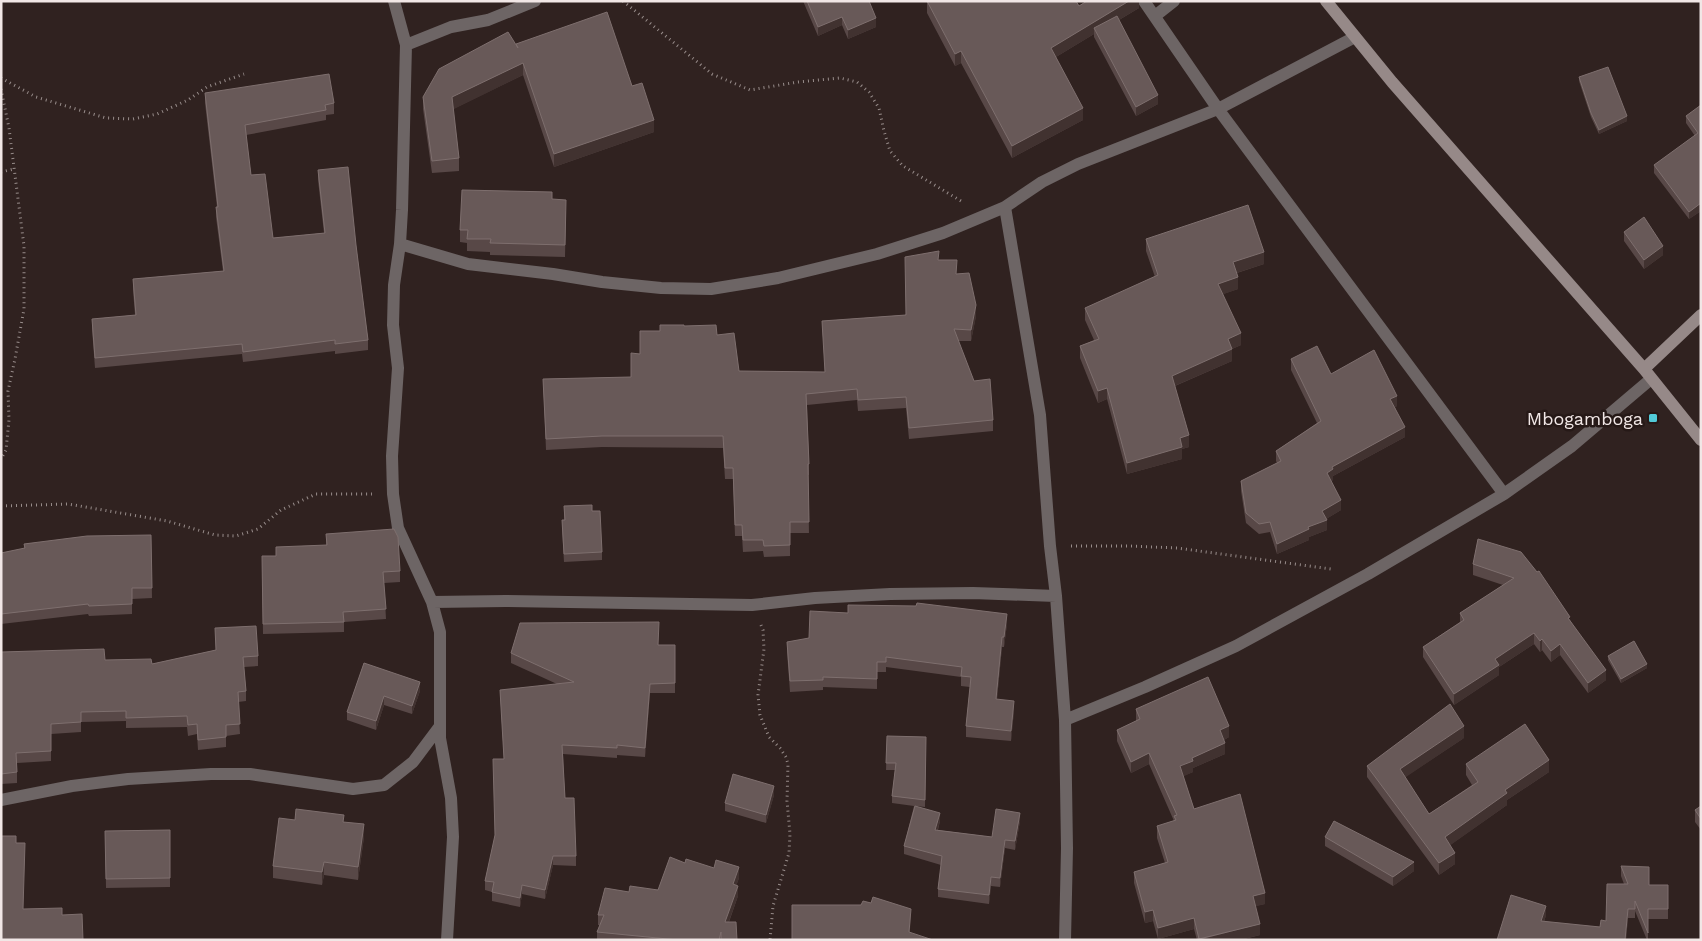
<svg xmlns="http://www.w3.org/2000/svg" width="1702" height="941" viewBox="0 0 1702 941" font-family="'Work Sans',sans-serif">
<style>
.lines{fill:none;stroke-linecap:round;stroke-linejoin:round}
.path{stroke:#988d8b;stroke-width:3;stroke-dasharray:1 4;stroke-linecap:butt}
.street{stroke:#6d6565;stroke-width:12}
.secondary{stroke:#968988;stroke-width:12}
.wall{fill:#584847}
.shaded-wall{fill:#413230}
.building{fill:#685958;stroke:#7e6f6e}
.poi-dot{fill:#52cbd9;stroke:#261917;stroke-width:2}
.labels{text-anchor:middle;dominant-baseline:central;stroke-width:5;stroke-linejoin:round;paint-order:stroke}
.poi-label{font-size:18px;fill:#f1e7e6;stroke:#261917;text-anchor:end}
</style>
<rect width="100%" height="100%" fill="#302220"/>
<g class="lines">
<!-- path -->
<path class="path" d="M 623,1 L 712,74 L 750,90 L 798,82 L 840,78 L 857,82 L 869,92 L 879,108 L 884,131 L 890,151 L 903,166 L 961,201
M 1,78 L 36,97 L 106,118 L 133,119 L 157,114 L 188,100 L 207,87 L 244,74
M 1,89 L 9,128 L 24,246 L 24,309 L 15,359 L 8,391 L 9,420 L 6,450 L 1,459
M 1,172 L 14,169
M 1,506 L 68,504 L 167,521 L 215,535 L 236,536 L 258,529 L 281,510 L 316,494 L 372,494
M 1071,546 L 1129,546 L 1177,548 L 1331,569
M 761,625 L 763,630 L 764,649 L 758,695 L 760,715 L 769,737 L 780,748 L 786,757 L 788,764 L 787,801 L 790,834 L 789,853 L 773,906 L 770,940"/>
<!-- street -->
<path class="street" d="M 394,1 L 406,45 L 402,210 L 400,244 L 394,285 L 393,325 L 398,368 L 392,456 L 393,494 L 398,528 L 432,602 L 440,632 L 440,738 L 451,798 L 453,837 L 447,940
M 1144,1 L 1218,109 L 1504,494
M 1155,16 L 1174,1
M 406,45 L 451,27 L 488,20 L 535,1
M 1005,207 L 1040,415 L 1050,546 L 1056,596 L 1065,720 L 1067,848 L 1065,940
M 400,244 L 468,264 L 553,274 L 602,282 L 661,288 L 711,289 L 778,278 L 877,254 L 943,233 L 1005,207 L 1042,182 L 1078,164 L 1218,109 L 1355,37
M 432,602 L 506,601 L 752,605 L 815,598 L 890,594 L 973,593 L 1056,596
M 1065,720 L 1145,687 L 1236,646 L 1368,574 L 1504,494 L 1572,446 L 1651,379
M 1,800 L 72,786 L 128,779 L 211,774 L 250,774 L 353,789 L 384,785 L 413,762 L 440,726"/>
<!-- secondary -->
<path class="secondary" d="M 1326,1 L 1392,82 L 1644,369 L 1701,440
M 1644,369 L 1701,315"/>
</g>
<!-- wall -->
<path class="wall" d="M 803,1 L 869,1 L 876,27 L 848,39 L 842,25 L 818,36 Z
M 927,1 L 1079,6 L 1139,1 L 1139,8 L 1119,20 L 1158,104 L 1136,116 L 1094,37 L 1094,34 L 1056,57 L 1083,120 L 1012,158 L 961,63 L 955,66 L 927,13 Z
M 516,44 L 632,86 L 654,132 L 554,167 L 523,75 L 453,109 L 459,158 L 459,171 L 432,173 L 423,109 L 423,97 L 516,46 Z
M 1579,77 L 1627,121 L 1599,134 L 1591,117 L 1579,81 Z
M 205,93 L 334,103 L 334,114 L 326,115 L 326,120 L 246,135 L 251,175 L 273,238 L 324,233 L 318,180 L 318,170 L 356,245 L 368,340 L 368,350 L 335,354 L 335,351 L 243,362 L 242,354 L 95,368 L 92,329 L 92,319 L 135,315 L 133,290 L 133,279 L 223,271 L 216,217 L 216,207 L 217,207 L 205,103 Z
M 1701,105 L 1701,211 L 1689,219 L 1654,173 L 1654,165 L 1695,136 L 1686,123 L 1686,116 Z
M 552,199 L 566,212 L 565,257 L 490,255 L 490,252 L 467,251 L 467,243 L 460,242 L 460,230 Z
M 1624,232 L 1663,255 L 1644,269 L 1624,241 Z
M 1146,239 L 1264,264 L 1237,273 L 1238,289 L 1223,294 L 1241,345 L 1232,349 L 1232,361 L 1175,386 L 1189,447 L 1182,449 L 1182,459 L 1127,474 L 1107,399 L 1098,403 L 1080,358 L 1080,346 L 1094,340 L 1085,320 L 1085,308 L 1155,277 L 1146,251 Z
M 939,260 L 956,274 L 976,316 L 971,341 L 958,341 L 974,381 L 993,420 L 993,431 L 909,439 L 906,408 L 858,411 L 857,400 L 807,405 L 809,464 L 809,475 L 808,475 L 809,533 L 790,533 L 790,556 L 764,557 L 763,551 L 743,552 L 742,536 L 735,536 L 733,479 L 725,479 L 723,448 L 602,447 L 546,450 L 543,379 L 631,377 L 640,354 L 660,331 L 684,326 L 717,335 L 739,371 L 825,372 L 822,321 L 905,315 Z
M 1291,359 L 1331,374 L 1397,406 L 1395,407 L 1405,437 L 1333,476 L 1333,480 L 1331,481 L 1341,510 L 1326,519 L 1327,530 L 1309,537 L 1309,540 L 1277,554 L 1270,532 L 1259,534 L 1246,523 L 1241,491 L 1241,481 L 1277,463 L 1276,461 L 1276,451 L 1317,423 L 1291,370 Z
M 564,506 L 602,552 L 602,560 L 564,562 L 562,528 L 562,520 L 564,520 Z
M 326,534 L 400,571 L 400,582 L 384,583 L 386,619 L 344,622 L 344,632 L 263,634 L 262,556 L 276,556 L 326,545 Z
M 151,535 L 152,598 L 132,599 L 132,614 L 89,616 L 88,614 L 1,624 L 1,553 L 24,549 L 24,544 Z
M 1478,539 L 1570,620 L 1606,680 L 1588,693 L 1560,655 L 1551,662 L 1542,650 L 1540,652 L 1534,644 L 1499,667 L 1499,675 L 1454,705 L 1423,657 L 1423,647 L 1460,622 L 1460,613 L 1503,585 L 1473,575 L 1473,564 Z
M 1007,624 L 1004,647 L 1002,647 L 997,699 L 1014,711 L 1011,741 L 966,737 L 966,726 L 970,687 L 961,686 L 961,677 L 886,667 L 886,672 L 877,672 L 877,689 L 823,687 L 823,690 L 790,692 L 787,652 L 787,642 Z
M 215,628 L 258,656 L 258,666 L 244,667 L 246,691 L 246,701 L 238,702 L 240,734 L 226,736 L 226,747 L 198,750 L 197,734 L 188,736 L 187,727 L 126,728 L 126,721 L 81,722 L 81,732 L 51,734 L 51,761 L 17,763 L 17,783 L 1,784 L 1,652 L 105,660 L 152,664 L 216,650 Z
M 659,645 L 675,645 L 675,693 L 650,693 L 645,757 L 617,755 L 617,758 L 563,754 L 565,798 L 576,856 L 576,866 L 553,865 L 545,899 L 522,894 L 520,907 L 492,901 L 492,892 L 485,890 L 485,881 L 495,836 L 504,759 L 500,690 L 557,684 L 511,663 L 511,653 Z
M 1608,656 L 1647,668 L 1621,683 L 1608,660 Z
M 364,663 L 420,691 L 412,714 L 384,705 L 376,730 L 347,720 L 347,712 Z
M 1136,709 L 1229,737 L 1224,740 L 1225,754 L 1193,768 L 1193,772 L 1183,776 L 1194,809 L 1265,904 L 1255,906 L 1260,935 L 1240,940 L 1197,940 L 1194,929 L 1158,939 L 1153,921 L 1145,923 L 1134,883 L 1134,872 L 1165,863 L 1157,838 L 1157,826 L 1174,821 L 1149,764 L 1131,773 L 1117,741 L 1117,730 L 1136,721 Z
M 887,736 L 926,737 L 925,807 L 916,806 L 940,821 L 938,830 L 992,837 L 1020,821 L 1015,850 L 1005,848 L 1000,887 L 991,886 L 989,904 L 938,897 L 938,889 L 941,865 L 904,854 L 904,846 L 914,806 L 892,803 L 892,796 L 895,770 L 886,770 Z
M 1464,738 L 1405,777 L 1429,814 L 1472,785 L 1466,775 L 1466,764 L 1549,772 L 1507,800 L 1507,805 L 1450,845 L 1455,864 L 1439,875 L 1367,777 L 1367,766 Z
M 774,795 L 766,823 L 725,811 L 725,803 Z
M 1701,806 L 1701,830 L 1695,822 L 1695,810 Z
M 295,820 L 344,822 L 364,837 L 358,880 L 324,875 L 322,885 L 273,878 L 273,866 Z
M 170,830 L 170,887 L 106,888 L 105,831 Z
M 1325,837 L 1414,871 L 1393,886 L 1325,846 Z
M 685,863 L 739,878 L 736,886 L 738,896 L 729,922 L 737,940 L 597,940 L 597,932 L 600,925 L 598,925 L 598,915 L 629,892 L 658,890 Z
M 1621,866 L 1649,885 L 1668,885 L 1668,919 L 1648,919 L 1648,940 L 1647,940 L 1635,911 L 1635,918 L 1628,918 L 1626,940 L 1497,940 L 1546,915 L 1544,922 L 1600,927 L 1606,921 L 1624,884 L 1621,876 Z"/>
<!-- shaded-wall -->
<path class="shaded-wall" d="M 1129,1 L 1139,1 L 1139,8 L 1097,33 L 1094,28 L 1094,34 L 1051,60 L 1051,48 Z
M 842,17 L 842,25 L 818,36 L 818,27 Z
M 876,18 L 876,27 L 848,39 L 848,30 Z
M 961,51 L 961,63 L 955,66 L 955,54 Z
M 523,63 L 523,75 L 452,110 L 452,97 Z
M 1158,95 L 1158,104 L 1136,116 L 1136,107 Z
M 1083,108 L 1083,120 L 1012,158 L 1012,146 Z
M 1627,116 L 1627,121 L 1599,134 L 1599,130 Z
M 654,120 L 654,132 L 554,167 L 554,154 Z
M 1701,203 L 1701,211 L 1689,219 L 1689,212 Z
M 1663,246 L 1663,255 L 1644,269 L 1644,260 Z
M 1264,252 L 1264,264 L 1233,274 L 1233,262 Z
M 1238,277 L 1238,289 L 1218,296 L 1218,284 Z
M 976,305 L 976,316 L 971,341 L 971,330 Z
M 1241,333 L 1241,345 L 1232,349 L 1232,361 L 1172,387 L 1172,376 L 1228,339 Z
M 1107,388 L 1107,399 L 1098,403 L 1098,391 Z
M 1397,396 L 1397,406 L 1390,410 L 1390,399 Z
M 1405,427 L 1405,437 L 1333,476 L 1333,480 L 1327,484 L 1327,473 L 1332,467 Z
M 1189,435 L 1189,447 L 1182,449 L 1182,459 L 1127,474 L 1127,463 L 1180,438 Z
M 1341,500 L 1341,510 L 1323,521 L 1327,520 L 1327,530 L 1309,537 L 1309,540 L 1277,554 L 1277,544 L 1308,527 L 1322,511 Z
M 1007,614 L 1007,624 L 1004,647 L 1004,637 Z
M 1534,633 L 1534,644 L 1499,667 L 1499,675 L 1454,705 L 1454,694 L 1495,659 Z
M 1002,637 L 1002,647 L 996,710 L 996,699 Z
M 1542,639 L 1542,650 L 1540,652 L 1540,641 Z
M 1560,644 L 1560,655 L 1551,662 L 1551,651 Z
M 1647,664 L 1647,668 L 1621,683 L 1621,679 Z
M 1606,670 L 1606,680 L 1588,693 L 1588,683 Z
M 420,682 L 420,691 L 412,714 L 412,706 Z
M 650,684 L 650,693 L 645,757 L 645,748 Z
M 384,696 L 384,705 L 376,730 L 376,721 Z
M 1014,701 L 1014,711 L 1011,741 L 1011,731 Z
M 1229,726 L 1229,737 L 1220,742 L 1220,730 Z
M 1464,726 L 1464,738 L 1400,781 L 1400,769 Z
M 1225,743 L 1225,754 L 1193,768 L 1193,772 L 1180,778 L 1180,766 L 1192,758 Z
M 1149,753 L 1149,764 L 1131,773 L 1131,762 Z
M 1549,760 L 1549,772 L 1507,800 L 1507,805 L 1445,849 L 1445,837 L 1505,790 Z
M 774,786 L 774,795 L 766,823 L 766,815 Z
M 940,813 L 940,821 L 935,838 L 935,830 Z
M 1020,813 L 1020,821 L 1015,850 L 1015,841 Z
M 364,824 L 364,837 L 358,880 L 358,867 Z
M 1005,840 L 1005,848 L 1000,887 L 1000,878 Z
M 1455,853 L 1455,864 L 1439,875 L 1439,863 Z
M 553,856 L 553,865 L 545,899 L 545,890 Z
M 324,862 L 324,875 L 322,885 L 322,872 Z
M 1414,862 L 1414,871 L 1393,886 L 1393,877 Z
M 739,867 L 739,878 L 733,894 L 733,884 Z
M 991,877 L 991,886 L 989,904 L 989,895 Z
M 522,885 L 522,894 L 520,907 L 520,898 Z
M 738,886 L 738,896 L 725,932 L 725,922 Z
M 1265,893 L 1265,904 L 1253,907 L 1253,896 Z
M 1546,906 L 1546,915 L 1541,931 L 1541,921 Z
M 911,909 L 911,919 L 909,940 L 909,932 Z
M 1628,909 L 1628,918 L 1626,940 L 1625,940 Z
M 1153,910 L 1153,921 L 1145,923 L 1145,912 Z
M 1194,918 L 1194,929 L 1158,939 L 1158,928 Z
M 1260,924 L 1260,935 L 1240,940 L 1199,940 Z"/>
<!-- building -->
<path class="building" d="M 807,1 L 869,1 L 876,18 L 848,30 L 842,17 L 818,27 Z
M 927,1 L 1076,1 L 1079,6 L 1087,1 L 1129,1 L 1051,48 L 1083,108 L 1012,146 L 961,51 L 955,54 Z
M 607,12 L 632,86 L 642,83 L 654,120 L 554,154 L 523,63 L 452,97 L 459,158 L 432,161 L 423,97 L 439,69 L 508,32 L 518,48 L 516,44 Z
M 1117,16 L 1158,95 L 1136,107 L 1094,28 Z
M 1608,67 L 1627,116 L 1599,130 L 1591,113 L 1579,77 Z
M 329,74 L 334,103 L 325,105 L 326,110 L 245,125 L 251,175 L 265,174 L 273,238 L 325,233 L 318,170 L 348,167 L 356,245 L 368,340 L 335,344 L 335,340 L 243,352 L 242,344 L 95,358 L 92,319 L 136,315 L 133,279 L 224,271 L 216,207 L 218,207 L 205,93 Z
M 1701,105 L 1701,203 L 1689,212 L 1654,165 L 1698,133 L 1686,116 Z
M 462,190 L 552,192 L 552,199 L 566,200 L 565,245 L 490,243 L 491,239 L 467,239 L 468,230 L 460,230 Z
M 1248,205 L 1264,252 L 1233,262 L 1238,277 L 1218,284 L 1241,333 L 1228,339 L 1232,349 L 1172,376 L 1189,435 L 1180,438 L 1182,447 L 1127,463 L 1107,388 L 1098,391 L 1080,346 L 1099,339 L 1085,308 L 1158,275 L 1146,239 Z
M 1644,217 L 1663,246 L 1644,260 L 1624,232 Z
M 939,251 L 938,260 L 957,260 L 956,274 L 969,273 L 976,305 L 971,330 L 954,329 L 974,381 L 990,379 L 993,420 L 909,428 L 906,397 L 858,400 L 857,389 L 806,394 L 809,464 L 808,464 L 809,522 L 790,522 L 790,545 L 764,546 L 763,540 L 743,540 L 742,525 L 735,525 L 733,468 L 725,468 L 723,436 L 602,436 L 546,439 L 543,379 L 631,377 L 631,353 L 640,354 L 640,331 L 660,331 L 660,325 L 684,325 L 684,326 L 716,325 L 717,335 L 734,333 L 739,371 L 825,372 L 822,321 L 906,315 L 905,257 Z
M 1317,346 L 1331,374 L 1374,350 L 1397,396 L 1390,399 L 1405,427 L 1332,467 L 1333,469 L 1327,473 L 1341,500 L 1322,511 L 1327,520 L 1308,527 L 1309,529 L 1277,544 L 1270,522 L 1259,524 L 1246,513 L 1241,481 L 1281,461 L 1276,451 L 1321,421 L 1291,359 Z
M 592,505 L 592,511 L 600,511 L 602,552 L 564,554 L 562,520 L 565,520 L 564,506 Z
M 394,529 L 398,537 L 400,571 L 383,572 L 386,609 L 343,612 L 344,622 L 263,624 L 262,556 L 276,556 L 276,547 L 327,545 L 326,534 Z
M 151,535 L 152,588 L 132,588 L 132,604 L 89,606 L 88,604 L 1,614 L 1,553 L 25,548 L 24,544 L 87,536 Z
M 1478,539 L 1521,552 L 1537,572 L 1539,571 L 1570,617 L 1568,618 L 1606,670 L 1588,683 L 1560,644 L 1551,651 L 1542,639 L 1540,641 L 1534,633 L 1495,659 L 1499,665 L 1454,694 L 1423,647 L 1464,620 L 1460,613 L 1514,578 L 1473,564 Z
M 917,603 L 1007,614 L 1004,637 L 1002,637 L 996,699 L 1014,701 L 1011,731 L 966,726 L 971,677 L 961,676 L 962,667 L 886,657 L 886,662 L 877,662 L 877,679 L 823,677 L 823,680 L 790,681 L 787,642 L 809,638 L 810,611 L 848,613 L 848,605 L 916,606 Z
M 659,622 L 658,645 L 675,645 L 675,683 L 650,684 L 645,748 L 617,745 L 617,748 L 562,745 L 565,798 L 574,798 L 576,856 L 553,856 L 545,890 L 522,885 L 520,898 L 492,892 L 494,882 L 485,881 L 495,835 L 493,759 L 504,759 L 500,690 L 574,682 L 511,653 L 520,623 Z
M 256,626 L 258,656 L 243,657 L 246,691 L 238,692 L 240,724 L 226,725 L 226,737 L 198,740 L 197,724 L 188,725 L 187,716 L 126,718 L 126,711 L 81,712 L 81,722 L 51,724 L 51,751 L 16,753 L 17,772 L 1,774 L 1,652 L 104,649 L 105,660 L 151,659 L 152,664 L 216,650 L 215,628 Z
M 1634,641 L 1647,664 L 1621,679 L 1608,656 Z
M 364,663 L 420,682 L 412,706 L 384,696 L 376,721 L 347,712 Z
M 1208,677 L 1229,726 L 1220,730 L 1225,743 L 1192,758 L 1193,761 L 1180,766 L 1194,809 L 1240,794 L 1265,893 L 1253,896 L 1260,924 L 1199,939 L 1194,918 L 1158,928 L 1153,910 L 1145,912 L 1134,872 L 1168,862 L 1157,826 L 1176,820 L 1174,816 L 1177,815 L 1149,753 L 1131,762 L 1117,730 L 1140,719 L 1136,709 Z
M 1450,704 L 1464,726 L 1400,769 L 1429,814 L 1478,782 L 1466,764 L 1525,724 L 1549,760 L 1505,790 L 1507,793 L 1445,837 L 1455,853 L 1439,863 L 1367,766 Z
M 887,736 L 926,737 L 925,800 L 892,796 L 896,763 L 886,763 Z
M 733,774 L 774,786 L 766,815 L 725,803 Z
M 915,806 L 940,813 L 935,830 L 992,837 L 996,809 L 1020,813 L 1015,841 L 1005,840 L 1000,878 L 991,877 L 989,895 L 938,889 L 942,856 L 904,846 Z
M 1701,806 L 1701,819 L 1695,810 Z
M 296,809 L 344,815 L 343,822 L 364,824 L 358,867 L 324,862 L 322,872 L 273,866 L 279,818 L 295,820 Z
M 1334,821 L 1414,862 L 1393,877 L 1325,837 Z
M 170,830 L 170,878 L 106,879 L 105,831 Z
M 1,836 L 16,836 L 16,843 L 25,843 L 23,909 L 62,908 L 62,915 L 82,914 L 83,940 L 1,940 Z
M 670,857 L 685,863 L 686,859 L 714,868 L 716,860 L 739,867 L 733,884 L 738,886 L 725,922 L 736,922 L 737,940 L 721,940 L 721,932 L 719,940 L 678,940 L 597,932 L 604,915 L 598,915 L 605,888 L 629,892 L 630,886 L 658,890 Z
M 1621,866 L 1649,867 L 1649,885 L 1668,885 L 1668,909 L 1648,909 L 1648,933 L 1635,901 L 1635,909 L 1628,909 L 1625,940 L 1497,940 L 1511,895 L 1546,906 L 1541,921 L 1600,927 L 1601,920 L 1606,921 L 1607,884 L 1628,884 Z
M 873,897 L 911,909 L 909,932 L 933,940 L 792,940 L 792,905 L 861,905 L 863,901 L 871,903 Z"/>
<!-- markers -->
<rect class="poi-dot" x="1648" y="413" width="10" height="10" rx="2.5"/>
<g class="labels">
<!-- poi labels -->
<g class="poi-label">
<text x="1643" y="418">Mbogamboga</text>
</g>
</g>
<!-- border -->
<rect width="1702" height="941" fill="none" stroke="#f1e7e6" stroke-width="5"/>
</svg>
